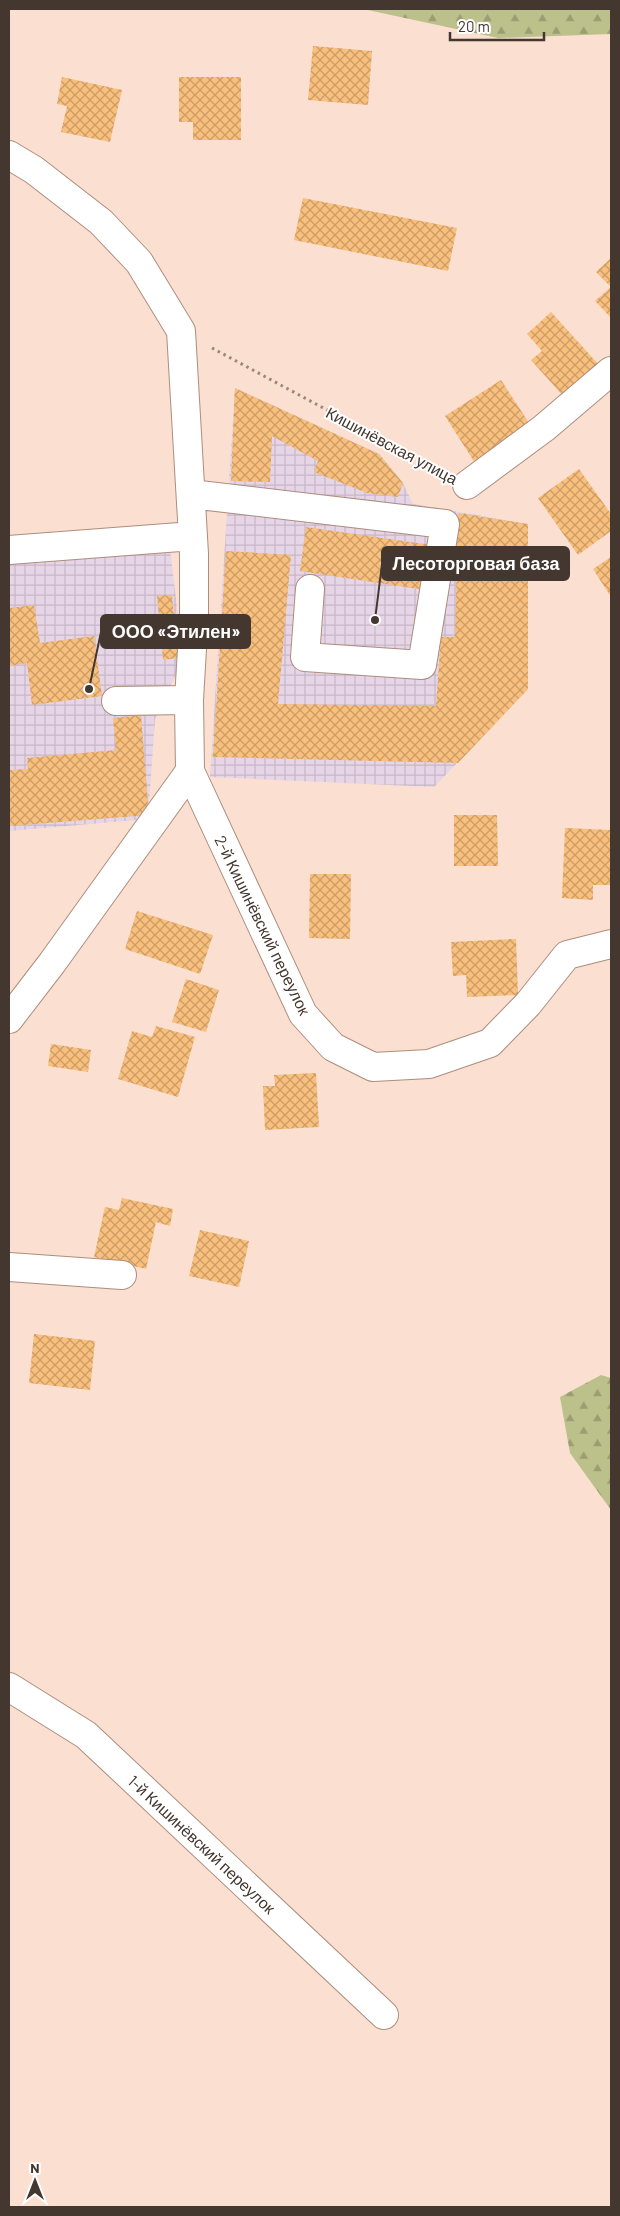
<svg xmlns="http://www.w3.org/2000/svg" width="620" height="2216" viewBox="0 0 620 2216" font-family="Barlow,sans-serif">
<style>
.industrial{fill:url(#industrial-grid)}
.forest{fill:url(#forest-firs)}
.building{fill:url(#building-cross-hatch)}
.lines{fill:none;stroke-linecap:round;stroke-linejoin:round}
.minor-casing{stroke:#ad8d7d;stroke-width:30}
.path{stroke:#9a867c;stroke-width:3;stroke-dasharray:2.5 4;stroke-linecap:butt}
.minor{stroke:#fff;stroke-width:28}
.labels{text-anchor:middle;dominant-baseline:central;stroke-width:4;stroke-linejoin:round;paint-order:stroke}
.street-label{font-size:16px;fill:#443730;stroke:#fff}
.leader{fill:none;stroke:#443730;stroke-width:2}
.callout-dot{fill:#443730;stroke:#fff;stroke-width:2}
.callout{fill:#443730;stroke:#443730;stroke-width:2}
.callout-label{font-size:18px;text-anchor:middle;font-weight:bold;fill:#fff}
</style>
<defs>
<pattern id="industrial-grid" width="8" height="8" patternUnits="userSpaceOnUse" patternTransform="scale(1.25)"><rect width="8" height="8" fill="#e6d5e7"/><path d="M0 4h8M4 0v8" fill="none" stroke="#c6b7c6"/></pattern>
<pattern id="forest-firs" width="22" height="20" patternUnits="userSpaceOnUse" patternTransform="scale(1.25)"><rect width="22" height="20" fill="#bcc18b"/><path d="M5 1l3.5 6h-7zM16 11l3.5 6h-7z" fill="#9a9e72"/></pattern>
<pattern id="building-cross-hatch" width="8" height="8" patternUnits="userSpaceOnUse" patternTransform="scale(1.25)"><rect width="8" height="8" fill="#f9bf7c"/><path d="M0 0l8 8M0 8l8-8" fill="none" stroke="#cb9c66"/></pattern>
</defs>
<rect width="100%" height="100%" fill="#fbdfd1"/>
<!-- industrial -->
<path class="industrial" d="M 235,388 L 379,454 L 403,483 L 413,504 L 528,524 L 528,689 L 434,787 L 210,777 Z
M 170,548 L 183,660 L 155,719 L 148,819 L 9,831 L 9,562 Z"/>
<!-- forest -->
<path class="forest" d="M 363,9 L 611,9 L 611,34 L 498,38 Z
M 601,1375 L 611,1378 L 611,1510 L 570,1453 L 560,1397 Z"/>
<!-- building -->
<path class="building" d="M 313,46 L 372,51 L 368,105 L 308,100 Z
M 62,77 L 122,90 L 110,142 L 61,132 L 67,106 L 57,104 Z
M 179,77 L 241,77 L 241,140 L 193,140 L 193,122 L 179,122 Z
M 303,198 L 457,228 L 448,271 L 294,240 Z
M 611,258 L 611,318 L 595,301 L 611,287 L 596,272 Z
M 551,312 L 600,366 L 565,398 L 531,360 L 542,351 L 527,334 Z
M 501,380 L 531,426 L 475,463 L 445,416 Z
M 235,388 L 379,454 L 403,483 L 398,497 L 367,493 L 314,472 L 318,461 L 272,436 L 270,482 L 231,481 Z
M 579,469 L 611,514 L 611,531 L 578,555 L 538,498 Z
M 458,513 L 528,524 L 528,689 L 458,763 L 213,757 L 226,551 L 291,555 L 278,704 L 436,706 L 441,637 L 455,637 Z
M 306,527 L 431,545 L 425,590 L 300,571 Z
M 611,557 L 611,597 L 593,569 Z
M 172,595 L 178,658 L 163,660 L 157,596 Z
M 34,605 L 40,643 L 94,636 L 102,696 L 32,705 L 27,663 L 9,666 L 9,608 Z
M 141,715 L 149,815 L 9,826 L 9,770 L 28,769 L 27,758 L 116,750 L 113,718 Z
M 454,815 L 497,815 L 498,866 L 454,866 Z
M 565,828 L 611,830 L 611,885 L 593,885 L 593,900 L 562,898 Z
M 310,874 L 351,874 L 350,939 L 309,938 Z
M 137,911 L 213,935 L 200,974 L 125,949 Z
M 516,939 L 518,995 L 467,997 L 466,975 L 453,976 L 451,942 Z
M 186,979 L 219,990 L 206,1032 L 172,1022 Z
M 156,1026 L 195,1037 L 178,1097 L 118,1079 L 132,1031 L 152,1037 Z
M 51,1044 L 91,1050 L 88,1072 L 48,1066 Z
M 316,1073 L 319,1127 L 265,1130 L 263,1086 L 275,1086 L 274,1075 Z
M 122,1198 L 173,1209 L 170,1226 L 156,1222 L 146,1269 L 94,1257 L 105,1207 L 119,1210 Z
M 200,1230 L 249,1241 L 239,1287 L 189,1276 Z
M 34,1334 L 95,1341 L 90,1390 L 29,1383 Z"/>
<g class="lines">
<defs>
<path id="minor" d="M 9,155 L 34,170 L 101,222 L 139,262 L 181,331 L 194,554 L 194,615 L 189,700 L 190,771 L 303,1014 L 333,1047 L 373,1067 L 429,1064 L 490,1043 L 528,1004 L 567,955 L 611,944
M 467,485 L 544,428 L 611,371
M 191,494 L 445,524 L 422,665 L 305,657 L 310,589
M 9,550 L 193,536
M 116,701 L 189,700
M 9,1019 L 52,963 L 190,771
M 9,1267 L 122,1275
M 9,1687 L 86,1735 L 384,2015"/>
</defs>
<!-- minor casing -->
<use href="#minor" class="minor-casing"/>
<!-- path -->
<path class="path" d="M 212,348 L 442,472"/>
<!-- minor -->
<use href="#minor" class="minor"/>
</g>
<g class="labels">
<!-- street labels -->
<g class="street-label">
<text transform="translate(392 445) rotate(28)">Кишинёвская улица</text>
<text transform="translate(263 925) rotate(64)">2-й Кишинёвский переулок</text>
<text transform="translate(202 1844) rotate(43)">1-й Кишинёвский переулок</text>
</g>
</g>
<!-- callouts -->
<path class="leader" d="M375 620L382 564M89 689L101 632"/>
<g class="callout-dot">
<circle cx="375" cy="620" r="5"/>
<circle cx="89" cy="689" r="5"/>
</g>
<g class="callout">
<rect x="382" y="547" width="187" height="33" rx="5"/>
<rect x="101" y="615" width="149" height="33" rx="5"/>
</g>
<g class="callout-label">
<text x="476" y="570">Лесоторговая база</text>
<text x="176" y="638">ООО «Этилен»</text>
</g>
<!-- border -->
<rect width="620" height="2216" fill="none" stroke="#443730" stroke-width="20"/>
<!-- north arrow -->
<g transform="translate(35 2181)" stroke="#ffffff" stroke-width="4" paint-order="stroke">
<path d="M0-4L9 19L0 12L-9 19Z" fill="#443730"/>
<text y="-8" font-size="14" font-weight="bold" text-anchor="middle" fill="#443730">N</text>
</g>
<!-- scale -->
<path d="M450 32v8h94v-8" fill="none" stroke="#443730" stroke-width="2.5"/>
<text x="458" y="32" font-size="15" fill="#443730" stroke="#ffffff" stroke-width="4" paint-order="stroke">20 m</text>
</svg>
